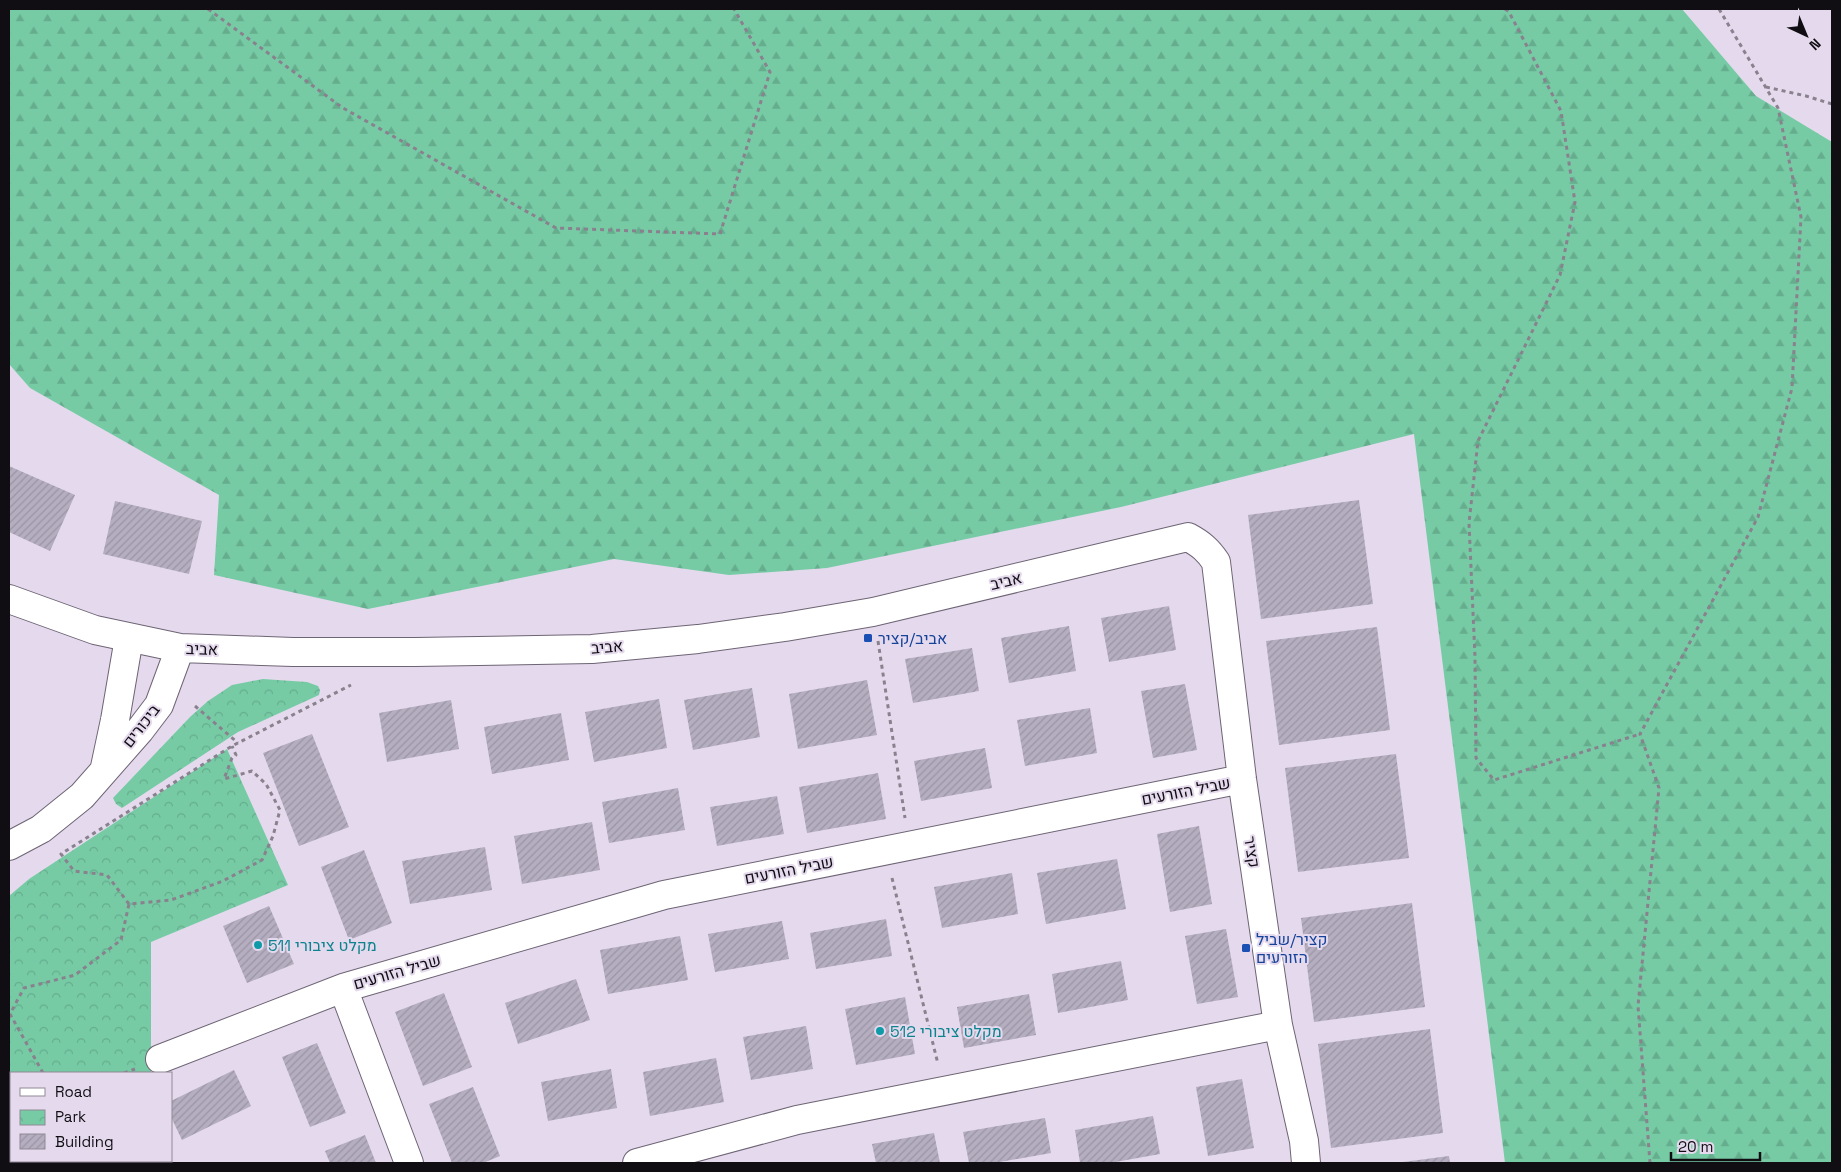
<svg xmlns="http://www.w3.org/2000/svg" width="1841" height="1172" viewBox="0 0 1841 1172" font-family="'Space Grotesk',Heebo,sans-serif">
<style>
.forest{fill:url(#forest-firs)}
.park{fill:url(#park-crowns)}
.building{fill:url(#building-hatch)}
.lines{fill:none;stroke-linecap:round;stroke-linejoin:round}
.minor-casing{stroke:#6d6474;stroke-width:30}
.path{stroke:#89818e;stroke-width:3;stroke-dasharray:4 4;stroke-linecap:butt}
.minor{stroke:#fff;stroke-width:28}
.transit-dot{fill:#1a4fb4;stroke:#e5daed;stroke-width:2}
.culture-dot{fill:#0f9aa8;stroke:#e5daed;stroke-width:2}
.labels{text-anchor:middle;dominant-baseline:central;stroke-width:4;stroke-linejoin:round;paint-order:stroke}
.street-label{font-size:16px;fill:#100d13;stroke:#e5daed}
.transit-label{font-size:16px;fill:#164399;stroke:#e5daed;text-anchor:start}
.culture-label{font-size:16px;fill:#0d838f;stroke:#e5daed;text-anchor:start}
</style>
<defs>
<pattern id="forest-firs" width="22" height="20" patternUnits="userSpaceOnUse" patternTransform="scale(1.25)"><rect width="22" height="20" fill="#76cba5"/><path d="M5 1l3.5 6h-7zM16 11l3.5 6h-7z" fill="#65ad8d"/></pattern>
<pattern id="park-crowns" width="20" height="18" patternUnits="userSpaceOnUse" patternTransform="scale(1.25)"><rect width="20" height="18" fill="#76cba5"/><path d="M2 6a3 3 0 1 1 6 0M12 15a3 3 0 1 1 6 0" fill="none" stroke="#65ad8d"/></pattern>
<pattern id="building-hatch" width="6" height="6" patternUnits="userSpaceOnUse" patternTransform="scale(1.25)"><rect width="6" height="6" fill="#b5aec0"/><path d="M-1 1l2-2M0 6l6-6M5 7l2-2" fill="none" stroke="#9b94a4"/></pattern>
</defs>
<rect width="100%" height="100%" fill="#e5daed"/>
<!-- forest -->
<path class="forest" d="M 9,9 L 1682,9 L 1756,96 L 1832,142 L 1832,1163 L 1505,1163 L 1414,434 L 1121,507 L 827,568 L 729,575 L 614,559 L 368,609 L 214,575 L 219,495 L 30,388 L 9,364 Z"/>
<!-- park -->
<path class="park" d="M 263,679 L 307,682 L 318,686 L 320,690 L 319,695 L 238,732 L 122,808 L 116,804 L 113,798 L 190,717 L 208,701 L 232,685 Z
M 227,749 L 288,885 L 151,942 L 151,1073 L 11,1073 L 11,1161 L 154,1161 L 154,1163 L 9,1163 L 9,896 L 29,879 Z"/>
<!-- building -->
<path class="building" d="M 9,466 L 75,495 L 50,551 L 9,532 Z
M 1359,500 L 1373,604 L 1261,619 L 1248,515 Z
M 115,501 L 202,521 L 189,574 L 103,554 Z
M 1169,606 L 1176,650 L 1109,662 L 1101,618 Z
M 1069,626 L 1076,671 L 1009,683 L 1001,638 Z
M 1377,627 L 1390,730 L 1279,745 L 1266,641 Z
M 972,648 L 979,691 L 913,703 L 905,659 Z
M 867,680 L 877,735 L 798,749 L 789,694 Z
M 1185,684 L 1197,750 L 1153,758 L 1141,691 Z
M 752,688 L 760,737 L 693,750 L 684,700 Z
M 659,699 L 667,748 L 594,762 L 585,712 Z
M 451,700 L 459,749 L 387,762 L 379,713 Z
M 1090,708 L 1097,753 L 1025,766 L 1017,720 Z
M 561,713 L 569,760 L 492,774 L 484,727 Z
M 312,734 L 349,827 L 299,846 L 263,753 Z
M 985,748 L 992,788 L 921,801 L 914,761 Z
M 1396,754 L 1409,858 L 1298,872 L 1285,768 Z
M 878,773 L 886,819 L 807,833 L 799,787 Z
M 678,788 L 685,830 L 609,843 L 602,802 Z
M 777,796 L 784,834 L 717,846 L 710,807 Z
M 592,822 L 600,870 L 522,884 L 514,836 Z
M 1199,826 L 1212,904 L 1170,912 L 1157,834 Z
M 485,847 L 492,890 L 410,904 L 402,861 Z
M 364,850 L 392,923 L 349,940 L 321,867 Z
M 1117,859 L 1126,909 L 1046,924 L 1037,873 Z
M 1012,873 L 1018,914 L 942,928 L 934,887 Z
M 1412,903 L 1425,1007 L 1314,1022 L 1301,918 Z
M 269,906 L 294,964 L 247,983 L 223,926 Z
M 886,919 L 892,956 L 816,969 L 810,933 Z
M 782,921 L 789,959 L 715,972 L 708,934 Z
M 1226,929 L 1238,997 L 1197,1004 L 1185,936 Z
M 680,936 L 688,980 L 608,994 L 600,950 Z
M 1121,961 L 1128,1000 L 1058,1013 L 1052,974 Z
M 576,979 L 590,1020 L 518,1044 L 505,1003 Z
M 444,993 L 472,1067 L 423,1086 L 395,1012 Z
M 1029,994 L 1036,1035 L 964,1048 L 957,1007 Z
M 905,997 L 915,1054 L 856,1065 L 845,1009 Z
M 806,1026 L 813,1069 L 751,1080 L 743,1037 Z
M 1430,1029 L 1443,1133 L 1331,1148 L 1318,1044 Z
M 317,1043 L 346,1113 L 310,1127 L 282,1057 Z
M 716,1058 L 724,1102 L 650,1116 L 643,1072 Z
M 611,1069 L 617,1108 L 548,1121 L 541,1082 Z
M 234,1070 L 251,1106 L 182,1140 L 171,1117 L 171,1101 Z
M 1242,1079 L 1254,1148 L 1208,1156 L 1196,1087 Z
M 473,1087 L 500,1156 L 483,1163 L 452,1163 L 429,1104 Z
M 1153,1116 L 1160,1154 L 1110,1163 L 1080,1163 L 1075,1130 Z
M 1045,1118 L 1051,1153 L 994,1163 L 969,1163 L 963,1132 Z
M 934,1133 L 940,1163 L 876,1163 L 872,1144 Z
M 365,1135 L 376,1163 L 330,1163 L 325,1151 Z
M 1449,1156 L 1450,1163 L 1403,1163 L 1403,1162 Z"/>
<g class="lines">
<defs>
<path id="minor" d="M 9,599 L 95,630 L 180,648 L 293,652 L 415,652 L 592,649 L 698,639 L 785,627 L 873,612 L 1188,537 C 1201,544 1208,550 1216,562 L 1242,779 L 1278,1025 L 1304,1141 L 1306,1163
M 105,767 L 115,720 L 129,638
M 9,846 L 41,829 L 82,796 L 140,730 L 159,705 L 180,648
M 343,988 L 409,1163
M 160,1059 L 343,988 L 664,895 L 1242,779
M 637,1163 L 797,1120 L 1278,1025"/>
</defs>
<!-- minor casing -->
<use href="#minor" class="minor-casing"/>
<!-- path -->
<path class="path" d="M 208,9 L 343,108 L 556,228 L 720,234 L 770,72 L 734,9
M 1505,9 L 1509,12 L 1561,111 L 1575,202 L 1560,275 L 1478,441 L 1469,523 L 1475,657 L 1476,758 L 1494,780 L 1640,734
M 1766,87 L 1806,96 L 1832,104
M 878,641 L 905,818
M 195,706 L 238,743
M 892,878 L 938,1064
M 129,904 L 107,875 L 74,871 L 61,854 L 232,746 L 351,685
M 43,1073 L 10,1014 L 24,988 L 75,975 L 121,940 L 129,904 L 171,900 L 223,881 L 262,860 L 273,836 L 280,810 L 266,784 L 252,771 L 224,779 L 232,758 L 236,755 L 232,746
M 124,1073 L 135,1069
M 9,1128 L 11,1127
M 80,1163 L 80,1161
M 1650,1163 L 1638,1006 L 1659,788 L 1640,734 L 1758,517 L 1792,388 L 1801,217 L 1778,108 L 1719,9"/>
<!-- minor -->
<use href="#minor" class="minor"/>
</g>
<!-- markers -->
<g class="transit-dot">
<rect x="863" y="633" width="10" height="10" rx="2.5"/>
<rect x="1241" y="943" width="10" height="10" rx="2.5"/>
</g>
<g class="culture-dot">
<circle cx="258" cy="945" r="5"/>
<circle cx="880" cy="1031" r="5"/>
</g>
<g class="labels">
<!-- street labels -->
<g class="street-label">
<text transform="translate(1006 581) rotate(-13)">אביב</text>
<text transform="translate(607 647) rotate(-5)">אביב</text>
<text transform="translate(202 649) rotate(2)">אביב</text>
<text transform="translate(141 726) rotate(-52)">ביכורים</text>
<text transform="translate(1186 791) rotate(-11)">שביל הזורעים</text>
<text transform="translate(1252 852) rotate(81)">קציר</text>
<text transform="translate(789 870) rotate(-11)">שביל הזורעים</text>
<text transform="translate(397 972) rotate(-16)">שביל הזורעים</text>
</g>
<!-- transit labels -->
<g class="transit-label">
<text x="878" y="638">אביב/קציר</text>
<text x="1256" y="939">קציר/שביל<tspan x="1256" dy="18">הזורעים</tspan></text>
</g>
<!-- culture labels -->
<g class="culture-label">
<text x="268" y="945">מקלט ציבורי 511</text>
<text x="890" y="1031">מקלט ציבורי 512</text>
</g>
</g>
<!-- border -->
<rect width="1841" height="1172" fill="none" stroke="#100d13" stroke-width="20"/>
<!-- legend -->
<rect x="10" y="1072" width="162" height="90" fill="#e5daed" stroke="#908896"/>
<rect x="20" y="1088" width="25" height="8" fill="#ffffff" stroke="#908896"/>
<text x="55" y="1097" font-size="15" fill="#100d13">Road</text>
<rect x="20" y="1110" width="25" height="15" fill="url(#park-crowns)" stroke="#908896"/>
<text x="55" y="1122" font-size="15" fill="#100d13">Park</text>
<rect x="20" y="1134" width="25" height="15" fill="url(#building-hatch)" stroke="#908896"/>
<text x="55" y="1147" font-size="15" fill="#100d13">Building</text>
<!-- north arrow -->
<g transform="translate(1806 35) rotate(136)" stroke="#e5daed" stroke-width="4" paint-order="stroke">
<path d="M0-4L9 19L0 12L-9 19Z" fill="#100d13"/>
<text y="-8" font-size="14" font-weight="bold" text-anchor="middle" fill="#100d13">N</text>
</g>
<!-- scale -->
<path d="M1671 1152v8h89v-8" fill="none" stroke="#100d13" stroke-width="2.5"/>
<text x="1678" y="1152" font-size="15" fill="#100d13" stroke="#e5daed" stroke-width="4" paint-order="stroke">20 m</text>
</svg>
